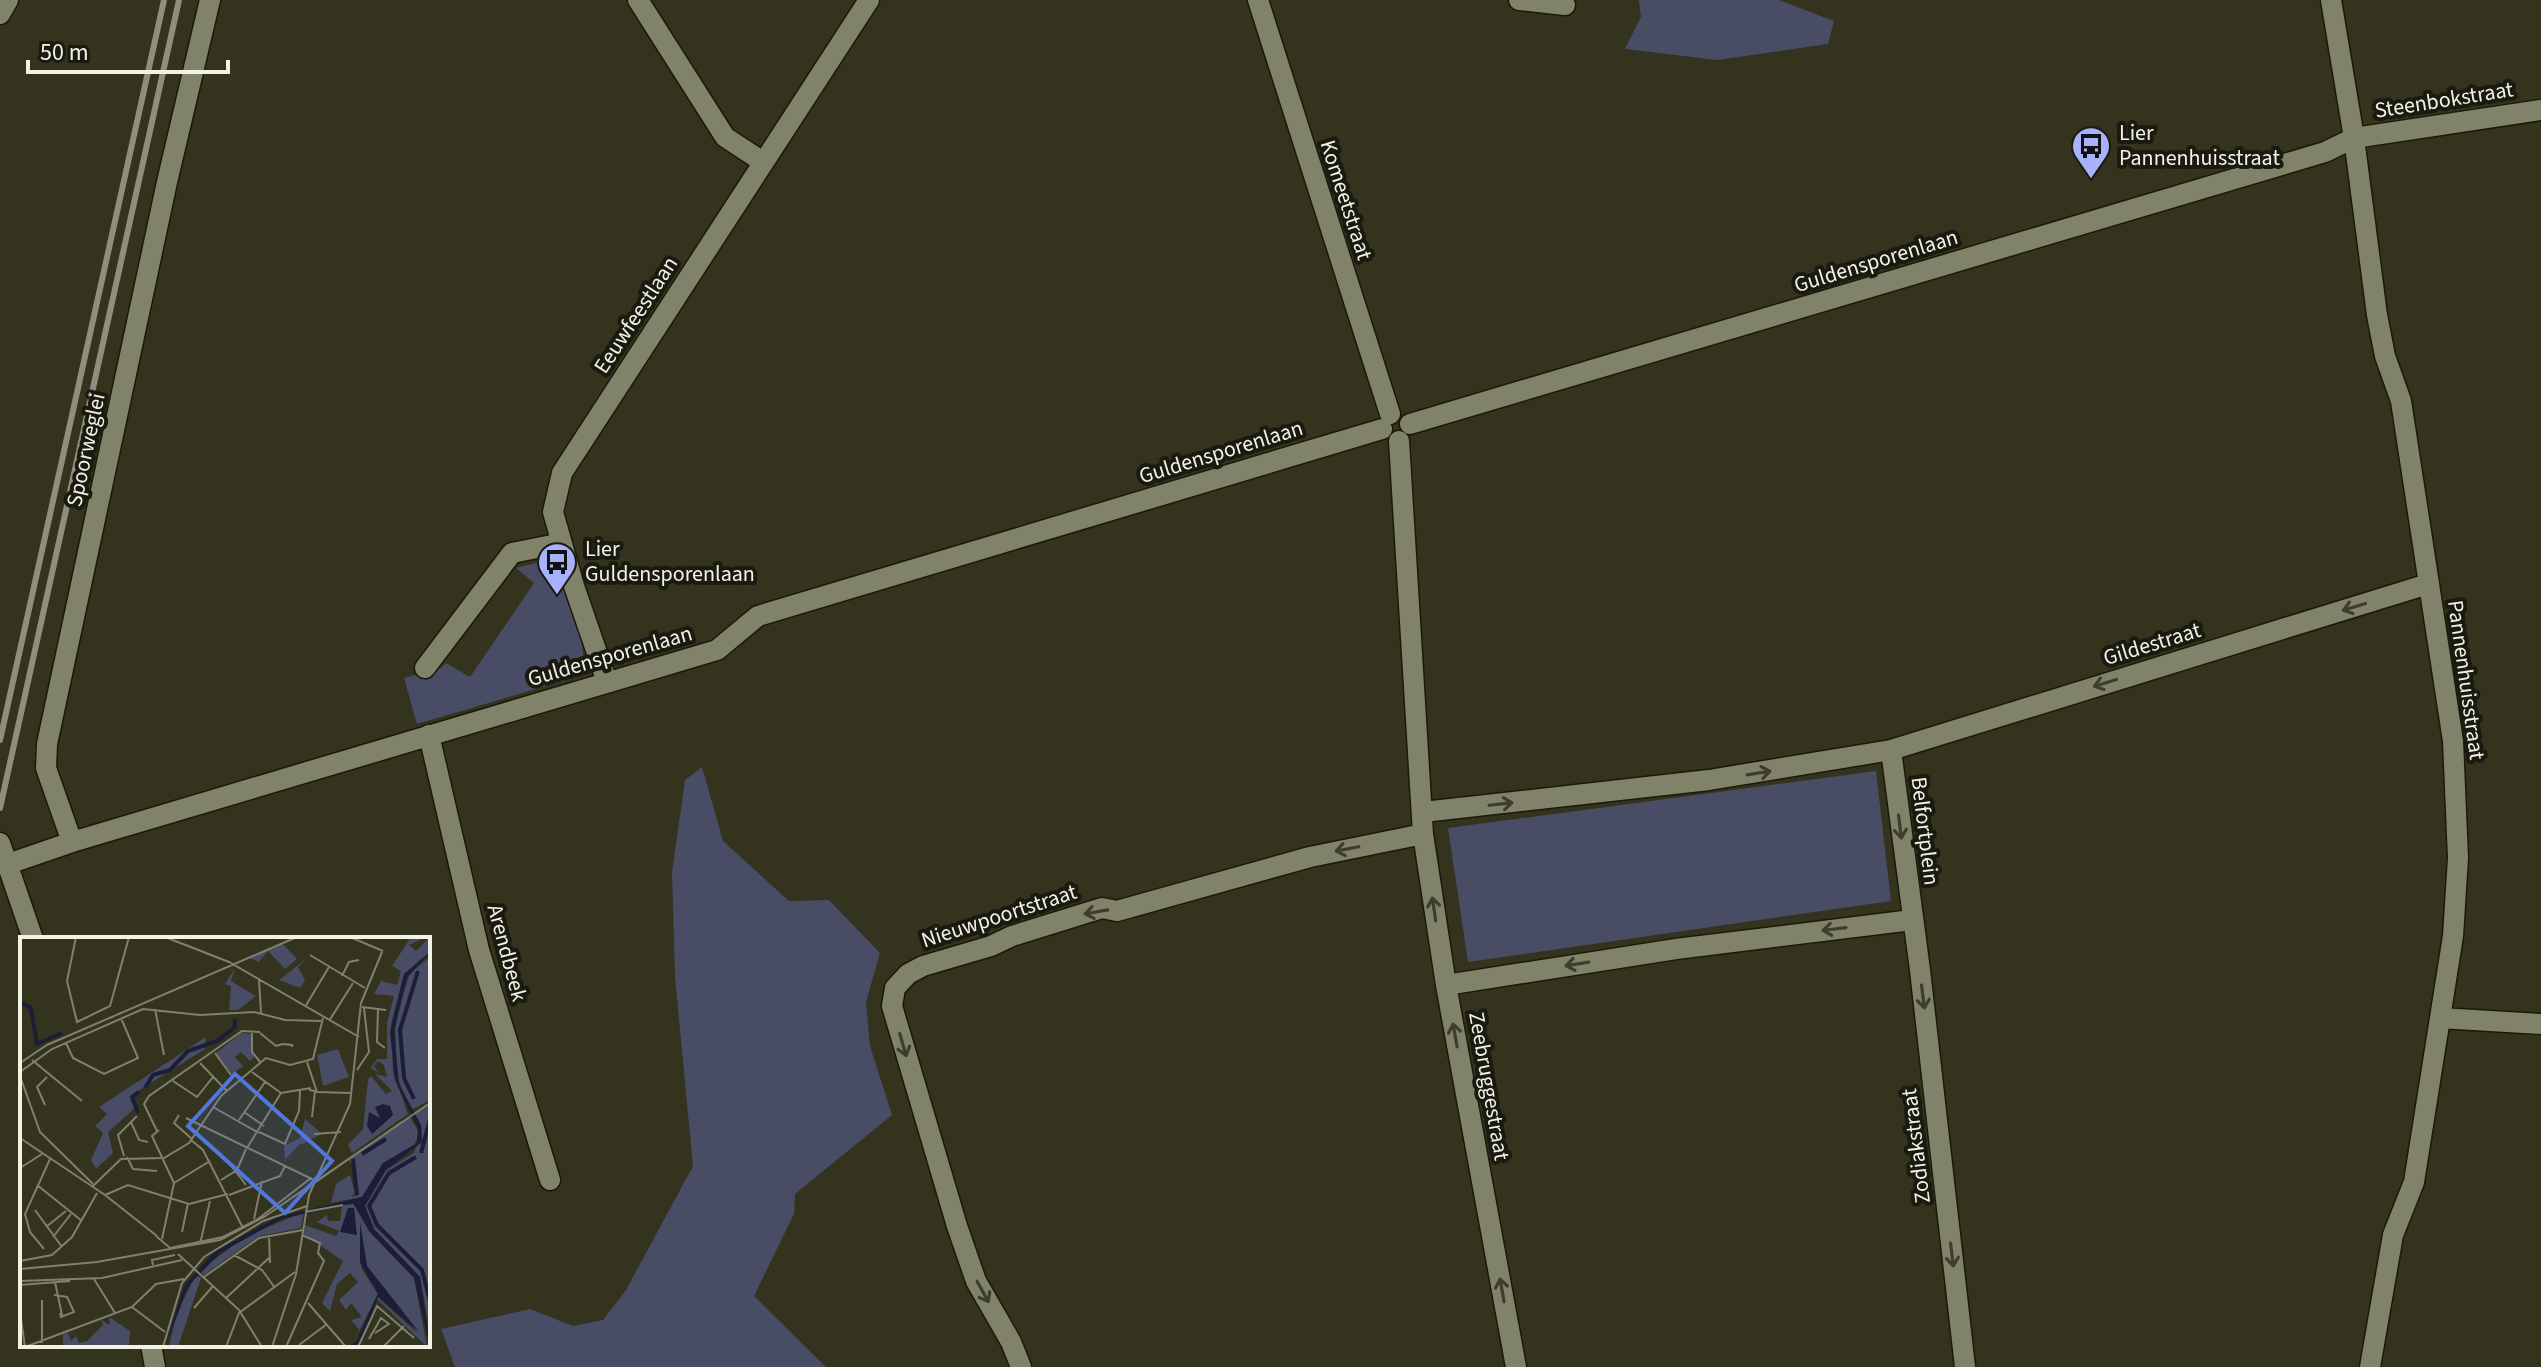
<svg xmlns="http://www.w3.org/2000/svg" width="2541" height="1367" viewBox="0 0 2541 1367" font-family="'Source Sans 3',sans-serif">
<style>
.green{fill:#484c65}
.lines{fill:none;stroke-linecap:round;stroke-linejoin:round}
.minor-casing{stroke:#1b1a06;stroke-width:23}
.tertiary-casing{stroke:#1b1a06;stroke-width:23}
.minor{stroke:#81826a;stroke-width:20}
.tertiary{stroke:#81826a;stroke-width:20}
.rail{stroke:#8f8f7e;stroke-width:6}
.oneway{stroke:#3e3e30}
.labels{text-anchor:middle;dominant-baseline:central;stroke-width:8;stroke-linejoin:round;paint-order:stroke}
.street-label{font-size:22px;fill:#f2f3e5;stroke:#1a1a11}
.poi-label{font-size:22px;fill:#f2f3e5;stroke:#1a1a11;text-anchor:start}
.inset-river{fill:none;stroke:#1b1d39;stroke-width:4}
.inset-road{fill:none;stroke:#7f806e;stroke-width:2}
.view{fill:#5277db;fill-opacity:0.15;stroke:#5277db;stroke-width:4}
.inset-edge{fill:none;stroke:#f2f3e5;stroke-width:4}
</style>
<rect width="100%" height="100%" fill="#33331e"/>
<!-- green -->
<path class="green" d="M 1639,0 L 1779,0 L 1834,21 L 1828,44 L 1717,60 L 1625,49 L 1641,17 Z
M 548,560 L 555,564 L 558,569 C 564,589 585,638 583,657 C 582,666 576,672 570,679 L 417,724 L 404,678 L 441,668 L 446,663 L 470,677 L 534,583 L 516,568 Z
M 702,767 L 723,841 L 789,901 L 829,900 L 880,953 L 866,1002 L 870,1046 L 892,1115 L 795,1194 L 794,1214 L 754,1296 L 826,1367 L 455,1367 L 441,1329 L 530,1309 L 573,1326 L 603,1320 L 626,1290 L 693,1166 L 675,977 L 672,872 L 685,780 Z
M 1876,771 L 1891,901 L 1468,962 L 1448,828 Z"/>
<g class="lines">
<defs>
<path id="minor" d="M 638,0 L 725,137 L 763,162
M 1258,0 L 1390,414
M 1519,0 L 1565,5
M 2331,0 L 2354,138 L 2377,315 L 2385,356 L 2401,401 L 2453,741 L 2458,858 L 2453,936 L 2414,1182 L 2393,1235 L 2370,1367
M 1410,424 L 2325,152 L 2354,138 L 2541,110
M 1399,441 L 1423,834 L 1446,985 L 1516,1367
M 425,668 L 512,553 L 562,543
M 607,682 L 574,586 L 553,512 L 562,473 L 869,0
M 429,735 L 479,950 L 550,1180
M 1891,750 L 1920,970 L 1965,1367
M 1423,812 L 1709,780 L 1891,750 L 2428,584
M 72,842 L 46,768 L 47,744 L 167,182 L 210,0
M 8,864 L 72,842 L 717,650 L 758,616 L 1382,429
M 1446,985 L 1676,949 L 1912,920
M 2440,1018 L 2541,1024
M 1021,1367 L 1011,1342 L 976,1281 L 957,1226 L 892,1006 L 895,988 L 908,974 L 923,966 L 991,946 L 1012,936 L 1102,908 L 1117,911 L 1310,857 L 1423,834"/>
<path id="tertiary" d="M 0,14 L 8,0
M 0,843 L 33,939
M 151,1345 L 155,1367"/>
</defs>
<!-- minor casing -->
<use href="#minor" class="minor-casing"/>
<!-- tertiary casing -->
<use href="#tertiary" class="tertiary-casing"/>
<!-- minor -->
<use href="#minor" class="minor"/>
<!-- tertiary -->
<use href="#tertiary" class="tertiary"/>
<!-- rail -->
<path class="rail" d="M 0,740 L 164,0
M 0,808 L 179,0"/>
</g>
<!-- one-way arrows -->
<defs><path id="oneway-shaft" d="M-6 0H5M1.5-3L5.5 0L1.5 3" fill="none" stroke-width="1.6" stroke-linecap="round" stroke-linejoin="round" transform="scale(2)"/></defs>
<g class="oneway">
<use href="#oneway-shaft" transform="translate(2354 607) rotate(163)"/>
<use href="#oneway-shaft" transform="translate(2105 683) rotate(163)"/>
<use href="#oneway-shaft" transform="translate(1759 773) rotate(-9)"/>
<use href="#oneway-shaft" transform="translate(1501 804) rotate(-6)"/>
<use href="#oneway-shaft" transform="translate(1900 827) rotate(83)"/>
<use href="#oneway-shaft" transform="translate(1347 849) rotate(169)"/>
<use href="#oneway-shaft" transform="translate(1434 909) rotate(-98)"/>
<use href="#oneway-shaft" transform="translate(1096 912) rotate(170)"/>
<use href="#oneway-shaft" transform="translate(1834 929) rotate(173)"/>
<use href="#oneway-shaft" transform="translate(1577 964) rotate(171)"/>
<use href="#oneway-shaft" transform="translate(1923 997) rotate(83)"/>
<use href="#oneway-shaft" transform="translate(1455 1035) rotate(-100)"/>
<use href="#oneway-shaft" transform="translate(903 1045) rotate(74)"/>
<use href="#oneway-shaft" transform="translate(1952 1255) rotate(83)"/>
<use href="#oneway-shaft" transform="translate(1502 1290) rotate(-100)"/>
<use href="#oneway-shaft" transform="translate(983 1292) rotate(61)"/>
</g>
<!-- icons -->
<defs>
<symbol id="bus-pin" viewBox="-11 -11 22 30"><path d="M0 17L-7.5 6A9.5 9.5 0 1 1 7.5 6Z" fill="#a7b1fc" stroke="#1a1a11"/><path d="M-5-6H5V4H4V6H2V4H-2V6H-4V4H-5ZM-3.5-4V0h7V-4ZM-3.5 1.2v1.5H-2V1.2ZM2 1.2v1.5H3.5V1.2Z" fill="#111"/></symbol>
</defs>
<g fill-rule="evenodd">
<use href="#bus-pin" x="2069" y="124" width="44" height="60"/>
<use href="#bus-pin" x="535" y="540" width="44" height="60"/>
</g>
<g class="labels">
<!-- street labels -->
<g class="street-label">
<text transform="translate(2444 100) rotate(-9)">Steenbokstraat</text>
<text transform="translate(1346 200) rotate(72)">Komeetstraat</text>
<text transform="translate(1876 261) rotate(-17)">Guldensporenlaan</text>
<text transform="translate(636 315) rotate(-57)">Eeuwfeestlaan</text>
<text transform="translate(86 450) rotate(-78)">Spoorweglei</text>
<text transform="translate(1221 452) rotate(-17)">Guldensporenlaan</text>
<text transform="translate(2152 644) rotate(-17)">Gildestraat</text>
<text transform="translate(610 656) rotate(-16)">Guldensporenlaan</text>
<text transform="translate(2466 680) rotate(82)">Pannenhuisstraat</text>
<text transform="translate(1925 831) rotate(83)">Belfortplein</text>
<text transform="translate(999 916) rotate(-18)">Nieuwpoortstraat</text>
<text transform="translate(507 953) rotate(75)">Arendbeek</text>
<text transform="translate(1489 1086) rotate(80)">Zeebruggestraat</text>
<text transform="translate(1916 1146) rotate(-97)">Zodiakstraat</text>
</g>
<!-- poi labels -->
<g class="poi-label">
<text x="2119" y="133">Lier<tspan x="2119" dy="25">Pannenhuisstraat</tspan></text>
<text x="585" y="549">Lier<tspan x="585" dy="25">Guldensporenlaan</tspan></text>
</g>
</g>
<!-- overview -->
<g transform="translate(20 937)">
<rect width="410" height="410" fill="#33331e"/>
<path d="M 391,0 L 402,2 L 389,8 L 396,14 L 410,0 L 410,15 L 384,37 L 371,87 L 373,135 L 388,177 L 332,216 L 328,208 L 343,192 L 348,142 L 351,139 L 366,157 L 372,154 L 355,137 L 367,140 L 364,128 L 358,124 L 354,129 L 359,136 L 351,131 L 357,122 L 367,122 L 367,86 L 374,59 L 354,57 L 361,44 L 377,48 L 381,34 L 372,29 ZM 263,7 L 277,22 L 265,32 L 248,14 L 239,25 L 229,21 ZM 290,19 L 278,30 L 285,43 L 280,51 L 259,43 ZM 410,20 L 410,163 L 391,173 L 377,140 L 375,83 L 390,36 ZM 215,31 L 211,44 L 236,59 L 218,73 L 209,73 L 211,49 L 205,47 ZM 221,96 L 231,97 L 234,120 L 230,124 L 221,115 L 215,120 L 223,129 L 212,137 L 196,116 ZM 186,100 L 185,112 L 110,159 L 115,171 L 88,195 L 93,216 L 76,232 L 71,223 L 83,196 L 75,189 L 87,177 L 79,170 ZM 318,112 L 329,140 L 303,149 L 297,118 ZM 410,167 L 410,394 L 400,340 L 354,292 L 345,268 L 366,233 L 394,216 L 402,192 L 393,176 ZM 390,180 L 399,196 L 394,209 L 363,226 L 342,260 L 311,266 L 316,247 L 330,238 L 335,256 L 331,260 L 338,258 L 334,220 L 332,227 L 329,223 ZM 285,182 L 302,197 L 291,202 L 294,210 L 287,205 L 279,208 L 265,223 L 264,209 L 280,201 ZM 337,267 L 349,294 L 394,341 L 407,410 L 356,361 L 335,402 L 339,393 L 331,383 L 342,380 L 331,366 L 326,373 L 319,363 L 338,345 L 330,336 L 317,347 L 310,374 L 302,366 L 323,324 L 284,297 L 285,288 L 316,299 L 319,294 L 297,285 L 307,278 L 308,284 L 320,284 L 322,268 ZM 340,287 L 347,329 L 397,396 L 362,364 L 342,332 ZM 284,275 L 281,291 L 239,299 L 184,338 L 179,334 L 226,299 ZM 176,338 L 181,341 L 158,410 L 149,410 L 157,375 ZM 89,380 L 110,394 L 109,410 L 43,410 L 43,397 L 48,396 L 51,404 L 56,399 L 59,406 L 67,404 L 83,388 L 81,383 L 90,388 Z" fill="#484c65" fill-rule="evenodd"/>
<path d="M 410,15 L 387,41 L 374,95 L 379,147 L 401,188 L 402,205 L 366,233 L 345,269 L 354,292 L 400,340 L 410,410 L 394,341 L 349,294 L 333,266 L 261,282 L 200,316 L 169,348 L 145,410 L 164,349 L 194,315 L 257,280 L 342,260 L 363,226 L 397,206 L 398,192 L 375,143 L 370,95 L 384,37 ZM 363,167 L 370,169 L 373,178 L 352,197 L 347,189 L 349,175 L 360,181 L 355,170 ZM 328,271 L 334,271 L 337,298 L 320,295 ZM 340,285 L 347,329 L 399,395 L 358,360 L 344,396 L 336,410 L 327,410 L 336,405 L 358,356 L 340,326 Z" fill="#1b1d39"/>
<path class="inset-river" d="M 0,65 L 11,71 L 17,107 L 42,96M 125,151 L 133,138 L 150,133 L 168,114 L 197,104 L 215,90 L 215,82M 394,162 L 384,141 L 380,93 L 398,34M 118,176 L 112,160 L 119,155M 401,216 L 410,182M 342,217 L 366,202M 396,220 L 369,236 L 349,269 L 357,288 L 402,333 L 410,364M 333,222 L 337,258"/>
<path class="inset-road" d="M 56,0 L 47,44 L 57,85 L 90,69 L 109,0M 145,0 L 209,25 L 339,100M 330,0 L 363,14M 290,18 L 345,51M 0,30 L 0,0M 322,39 L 329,25 L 339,23M 239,43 L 241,76M 285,70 L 309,30M 342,70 L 366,73M 135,72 L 144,118M 358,73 L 357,105 L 365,111M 309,84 L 333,46M 232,96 L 232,115 L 241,126M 240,96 L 256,109 L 263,107 L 272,108 L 273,109 L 267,107M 46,106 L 53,121 L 84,137 L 118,121 L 101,81M 195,116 L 211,138M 12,123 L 62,164M 287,125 L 297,155 L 332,156M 0,126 L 27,108 L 277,0M 180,126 L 207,154M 337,133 L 349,115 L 344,71M 0,135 L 32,112 L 123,72 L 180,78 L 234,75 L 265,83 L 301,84M 232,135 L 261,156M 0,139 L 20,195 L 73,247M 153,144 L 177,160 L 193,140M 289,153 L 295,154 L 292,180M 261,156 L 291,151M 25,168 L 17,150 L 27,140M 193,170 L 239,196M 224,175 L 244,189M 159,178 L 154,186 L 172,202M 166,181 L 294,243M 219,183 L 245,145M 111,185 L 119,203 L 128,205M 139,193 L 132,199 L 154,246M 137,194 L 124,167 L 129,159 L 222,94 L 240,95M 239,195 L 265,207 L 279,174 L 280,154M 294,197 L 321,195M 0,201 L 85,258M 171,203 L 183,213 L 223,291M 227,211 L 261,156M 104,219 L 98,198 L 117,179M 107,220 L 113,232 L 137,234M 102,222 L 144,221 L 169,206 L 201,159 L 246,121 L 270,128 L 293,122 L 303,81M 206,222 L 226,248M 0,231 L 22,217M 201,243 L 217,233 L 226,212M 154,246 L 190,224M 293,247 L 382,185M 17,248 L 62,284M 73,249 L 102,221M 85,258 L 108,248 L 169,267 L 208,257M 85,258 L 137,299M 209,258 L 260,239 L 265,229M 15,273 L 42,310M 285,275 L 323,268M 234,282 L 242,244M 26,290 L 46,274M 162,295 L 168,266M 249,298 L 250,326M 136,299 L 150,311 L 203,300 L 238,282 L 291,241M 33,300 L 51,277M 142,302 L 154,246M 180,307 L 190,264M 24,312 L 10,295 L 5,277 L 30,222M 158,317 L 219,373 L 242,410M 214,318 L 242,333 L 255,351M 0,324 L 32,318 L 52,300 L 77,256M 133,328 L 132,323 L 155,318M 0,332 L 77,325 L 200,303 L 244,280 L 410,166M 184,340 L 239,301 L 283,293M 74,342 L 95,376M 0,344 L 82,341 L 162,323M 35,345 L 42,378M 0,348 L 50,344M 34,358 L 47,360 L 54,375 L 41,380 L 40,376M 206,361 L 250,320M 22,363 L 22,406M 288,366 L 326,410M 112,370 L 145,395M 174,371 L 193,349M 0,375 L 5,410M 349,402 L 361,381 L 369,387 L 355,396M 279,408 L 307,387M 5,410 L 112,370 L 136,347 L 164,342M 143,410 L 162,346 L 184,320 L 243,284 L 287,269M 206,410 L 219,376 L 275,335M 252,410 L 276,337 L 289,258 L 330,167 L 341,66 L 362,15M 266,410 L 304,324 L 298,316 L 300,306 L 282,298M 338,410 L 357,369 L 394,401M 363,410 L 384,389"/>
<path class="view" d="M 215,137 L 312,224 L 265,276 L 168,189 Z"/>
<rect width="410" height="410" class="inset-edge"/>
</g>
<!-- scale -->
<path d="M28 60v12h200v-12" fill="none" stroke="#f2f3e5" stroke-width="4"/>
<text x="40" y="60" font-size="24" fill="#f2f3e5" stroke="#1a1a11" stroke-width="6" paint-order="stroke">50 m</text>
</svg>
